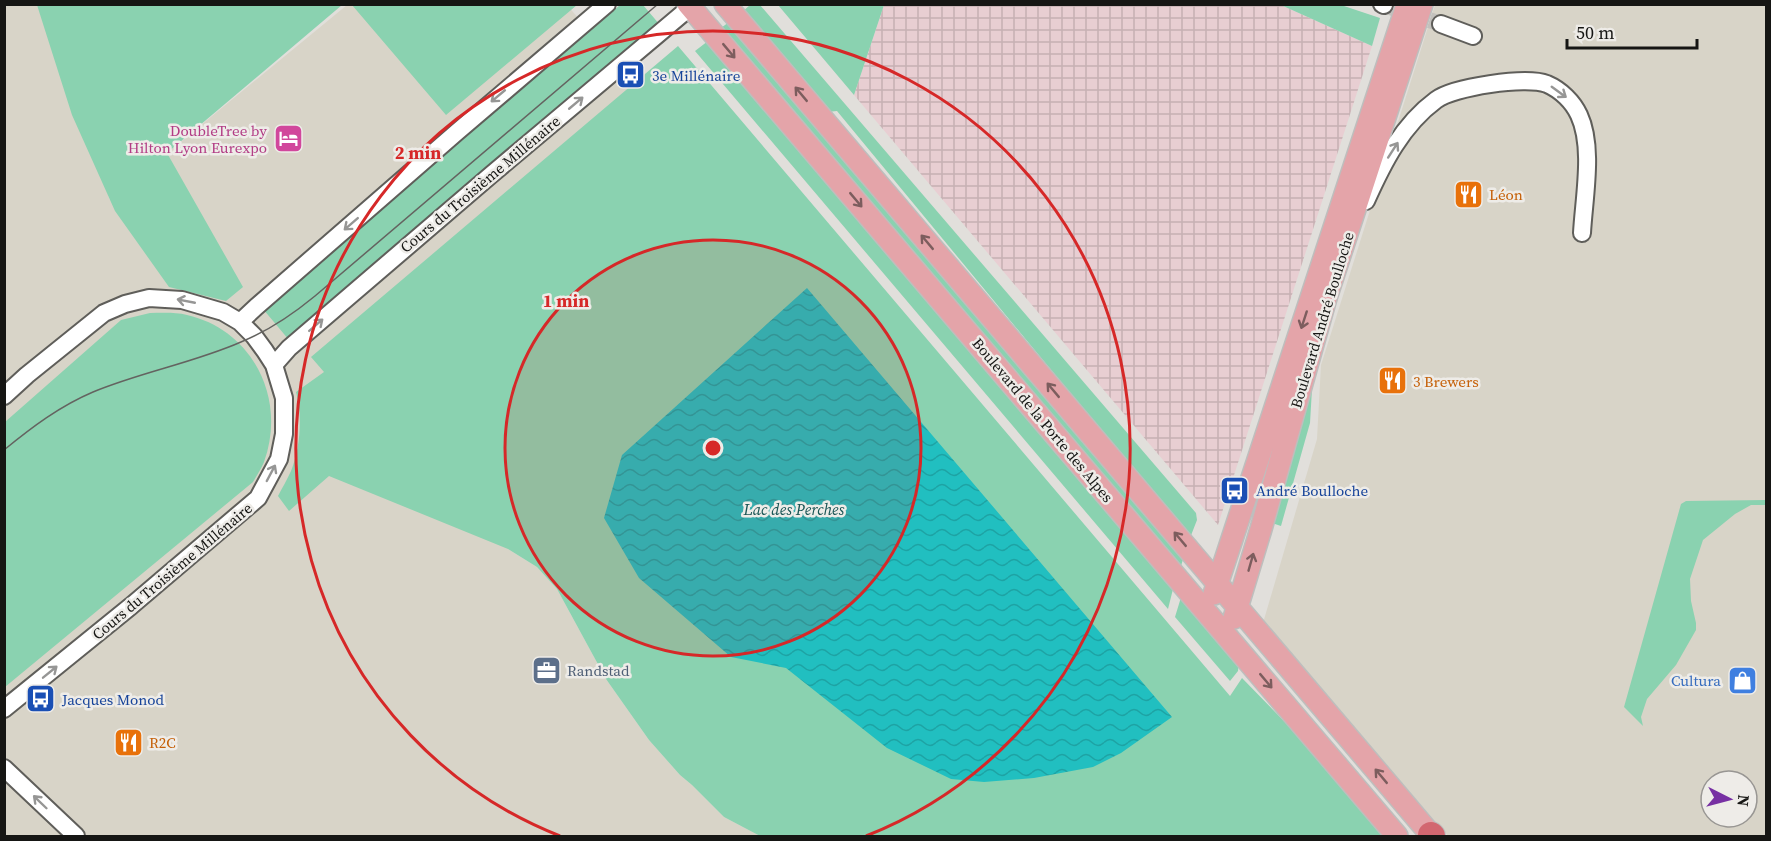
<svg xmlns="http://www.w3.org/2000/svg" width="1771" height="841" viewBox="0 0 1771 841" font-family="'Source Serif 4',serif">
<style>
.built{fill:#d8d4c8;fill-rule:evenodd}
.industrial{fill:url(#industrial-grid)}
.green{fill:#8ad2b0}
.water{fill:url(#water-waves)}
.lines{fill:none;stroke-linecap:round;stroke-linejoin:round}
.minor-tunnel{stroke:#c3c1bd;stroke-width:16;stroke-dasharray:16 8;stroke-linecap:butt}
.minor-casing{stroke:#5f5e5a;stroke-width:20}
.major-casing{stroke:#bebebd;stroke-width:24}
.highway-casing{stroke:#bebebd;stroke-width:28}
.minor{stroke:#fff;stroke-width:16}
.major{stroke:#e4a4a9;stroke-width:21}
.highway{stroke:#d26770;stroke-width:26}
.tram{stroke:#646360;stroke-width:1.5}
.oneway{stroke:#7d5d5e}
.oneway2{stroke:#969695}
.ring{fill:none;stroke:#d62828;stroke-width:3}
.labels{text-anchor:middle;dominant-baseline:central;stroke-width:5;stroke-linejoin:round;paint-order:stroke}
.transit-label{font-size:15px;fill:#164399;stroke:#eeece8;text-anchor:start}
.hotel-label{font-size:15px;fill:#b23c85;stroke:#eeece8;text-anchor:end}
.street-label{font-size:15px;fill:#161614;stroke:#eeece8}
.food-label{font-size:15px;fill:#c56008;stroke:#eeece8;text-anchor:start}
.service-label{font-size:15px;fill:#4e5e75;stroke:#eeece8;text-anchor:start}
.shop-label{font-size:15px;fill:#366cbe;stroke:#eeece8;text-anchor:end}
.water-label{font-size:16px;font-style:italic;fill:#185454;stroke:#eeece8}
.centre{fill:#d62828;stroke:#eeece8;stroke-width:3}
.ring-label{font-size:18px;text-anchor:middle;font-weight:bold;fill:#d62828;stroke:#eeece8;stroke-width:5;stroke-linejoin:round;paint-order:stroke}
</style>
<defs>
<pattern id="industrial-grid" width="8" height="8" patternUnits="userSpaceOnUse" patternTransform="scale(1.5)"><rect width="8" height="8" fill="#e8ced2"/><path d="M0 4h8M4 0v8" fill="none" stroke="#c6b0b3"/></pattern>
<pattern id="water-waves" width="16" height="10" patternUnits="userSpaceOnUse" patternTransform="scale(1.5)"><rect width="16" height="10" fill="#21bfc0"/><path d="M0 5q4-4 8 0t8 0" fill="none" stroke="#1da3a4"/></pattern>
</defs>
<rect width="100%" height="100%" fill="#e1dfdb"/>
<!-- built -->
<path class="built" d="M 5,5 L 37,5 L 110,200 L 347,5 L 567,5 L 729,194 L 508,549 L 537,567 L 557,589 L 606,679 L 649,740 L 680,775 L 692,785 L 724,817 L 760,836 L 5,836 Z
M 1435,5 L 1766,5 L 1766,836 L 1448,836 L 1263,623 L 1317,439 L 1321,365 ZM 1711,781 L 1747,781 L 1747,817 L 1711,817 Z"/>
<!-- industrial -->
<path class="industrial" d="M 884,5 L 1281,5 L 1372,46 L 1218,525 L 854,95 Z"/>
<!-- green -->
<path class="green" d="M 37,5 L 342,5 L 167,153 L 243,287 L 226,301 L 169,287 L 115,211 L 72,115 Z
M 352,5 L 577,5 L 446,115 Z
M 620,5 L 643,5 L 660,25 L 289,340 L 263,309 Z
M 750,5 L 760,5 L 1196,513 L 1197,520 L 1190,538 L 837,111 L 827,112 L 742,12 Z
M 778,5 L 884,5 L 854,95 Z
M 1281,5 L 1341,5 L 1380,18 L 1372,46 Z
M 729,22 L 1184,556 L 1181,566 L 721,28 Z
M 708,41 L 1174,585 L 1168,609 L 695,51 Z
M 678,46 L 1230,696 L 1242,678 L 1311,749 L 1385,836 L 760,836 L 724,817 L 692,785 L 680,775 L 649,740 L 606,679 L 557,589 L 537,567 L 508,549 L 329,476 L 289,511 L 278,496 C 282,488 287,480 291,471 C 300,449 303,416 296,392 L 324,372 L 311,357 Z
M 150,313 C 162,313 175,312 187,315 C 253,330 287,399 264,462 C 261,469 257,475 253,482 L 5,687 L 5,422 L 121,320 Z
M 1309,389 L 1312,389 L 1310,423 L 1281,526 L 1272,523 Z
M 1766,500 L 1766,505 L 1751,505 L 1735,514 L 1703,540 L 1690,579 L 1691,601 L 1696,623 L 1696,630 L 1676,665 L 1647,699 L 1641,717 L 1643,726 L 1624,707 L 1681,504 L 1686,501 Z
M 1182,594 L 1239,661 L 1238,671 L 1230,681 L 1175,617 Z"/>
<!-- water -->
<path class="water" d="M 807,288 L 1172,717 L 1121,753 L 1093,767 L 1034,778 L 984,782 L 951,779 L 887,748 L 786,668 L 731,657 L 639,578 L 604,518 L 622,455 Z"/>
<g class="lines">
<!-- minor-tunnel -->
<path class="minor-tunnel" d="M 1384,5 L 1441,24"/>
<defs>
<path id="minor" d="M 1382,4 L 1384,5
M 1441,24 L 1473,36
M 1366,201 C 1383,163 1402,125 1436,100 C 1453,87 1526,76 1547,84 C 1561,90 1573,102 1579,115 C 1594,147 1584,197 1582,233
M 240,322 L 256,307 L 457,132 L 607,4
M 274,365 L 289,348 L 492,174 L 694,4
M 4,396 L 27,375 L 104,313 L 125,304 L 149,298 L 182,300 L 223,312 L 240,322 L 254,336 L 265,351 L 274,365 L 284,398 L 284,434 L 279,459 L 258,498 L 131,606 L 4,709
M 4,768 L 76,836"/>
<path id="major" d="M 688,4 L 1397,836
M 725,4 L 1432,836
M 1214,594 L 1406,8
M 1234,618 L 1261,529 L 1326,298 L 1422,4"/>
<path id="highway" d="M 1431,835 L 1432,836"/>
</defs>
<!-- minor casing -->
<use href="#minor" class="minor-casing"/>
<!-- major casing -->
<use href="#major" class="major-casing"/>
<!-- highway casing -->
<use href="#highway" class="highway-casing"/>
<!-- minor -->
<use href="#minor" class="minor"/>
<!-- major -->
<use href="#major" class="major"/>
<!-- highway -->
<use href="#highway" class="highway"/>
<!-- tram -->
<path class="tram" d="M 4,450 C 32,427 60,406 93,392 C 141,372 193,363 241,342 C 268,331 292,315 315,296 L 658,4"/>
</g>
<!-- one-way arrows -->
<defs><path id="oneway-shaft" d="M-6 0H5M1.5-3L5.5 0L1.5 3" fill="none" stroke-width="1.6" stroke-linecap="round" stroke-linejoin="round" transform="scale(1.5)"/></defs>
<g class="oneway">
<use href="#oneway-shaft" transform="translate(729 51) rotate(50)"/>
<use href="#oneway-shaft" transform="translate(801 94) rotate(-130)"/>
<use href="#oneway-shaft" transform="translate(856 200) rotate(50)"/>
<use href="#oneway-shaft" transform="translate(927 242) rotate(-130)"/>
<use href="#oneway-shaft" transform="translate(1304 320) rotate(108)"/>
<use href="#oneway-shaft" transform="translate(1053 390) rotate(-130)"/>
<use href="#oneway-shaft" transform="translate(1180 539) rotate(-130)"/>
<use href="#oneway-shaft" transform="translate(1251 562) rotate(-74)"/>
<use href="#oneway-shaft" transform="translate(1266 681) rotate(50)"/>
<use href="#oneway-shaft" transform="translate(1381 776) rotate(-130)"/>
</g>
<g class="oneway2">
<use href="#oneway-shaft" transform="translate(1559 92) rotate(36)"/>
<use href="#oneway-shaft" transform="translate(498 96) rotate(140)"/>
<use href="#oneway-shaft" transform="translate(576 103) rotate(-40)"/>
<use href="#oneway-shaft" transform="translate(1393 150) rotate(-57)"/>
<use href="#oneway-shaft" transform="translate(351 224) rotate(139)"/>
<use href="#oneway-shaft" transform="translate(186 301) rotate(-169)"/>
<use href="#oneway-shaft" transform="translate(316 325) rotate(-41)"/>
<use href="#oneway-shaft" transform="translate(271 473) rotate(-62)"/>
<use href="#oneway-shaft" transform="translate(50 672) rotate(-39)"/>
<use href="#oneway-shaft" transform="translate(40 802) rotate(-136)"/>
</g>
<!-- distance rings -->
<circle cx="713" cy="448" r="208" fill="#d62828" fill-opacity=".12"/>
<g class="ring">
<circle cx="713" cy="448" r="208"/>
<path d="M560 836A417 417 0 1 1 866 836"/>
</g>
<!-- icons -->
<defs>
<symbol id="bus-square" viewBox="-11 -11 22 22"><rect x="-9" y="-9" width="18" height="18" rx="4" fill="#1a4fb4" stroke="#eeece8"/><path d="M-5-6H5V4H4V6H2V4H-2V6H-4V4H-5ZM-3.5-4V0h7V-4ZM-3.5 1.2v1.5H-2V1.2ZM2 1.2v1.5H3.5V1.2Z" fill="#fff"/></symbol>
<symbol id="hotel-square" viewBox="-11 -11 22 22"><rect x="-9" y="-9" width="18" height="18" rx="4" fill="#d1479c" stroke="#eeece8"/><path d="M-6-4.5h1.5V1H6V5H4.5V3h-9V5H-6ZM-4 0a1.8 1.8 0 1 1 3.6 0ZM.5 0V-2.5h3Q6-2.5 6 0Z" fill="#fff"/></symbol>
<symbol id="restaurant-square" viewBox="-11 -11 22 22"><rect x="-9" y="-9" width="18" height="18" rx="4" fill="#e8710a" stroke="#eeece8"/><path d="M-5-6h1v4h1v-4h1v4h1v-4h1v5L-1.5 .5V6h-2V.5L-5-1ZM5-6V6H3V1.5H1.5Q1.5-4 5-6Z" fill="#fff"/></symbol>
<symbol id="office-square" viewBox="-11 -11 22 22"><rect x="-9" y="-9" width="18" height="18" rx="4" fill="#5c6f8a" stroke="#eeece8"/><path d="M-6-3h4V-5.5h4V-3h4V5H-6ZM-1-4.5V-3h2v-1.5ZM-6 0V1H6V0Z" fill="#fff"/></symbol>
<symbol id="shop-square" viewBox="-11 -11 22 22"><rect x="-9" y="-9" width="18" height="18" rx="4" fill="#3f7fe0" stroke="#eeece8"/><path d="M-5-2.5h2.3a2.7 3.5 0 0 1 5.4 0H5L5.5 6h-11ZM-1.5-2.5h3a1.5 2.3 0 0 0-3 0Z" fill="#fff"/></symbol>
</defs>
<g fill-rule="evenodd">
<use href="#bus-square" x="614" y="58" width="33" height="33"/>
<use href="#hotel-square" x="272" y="122" width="33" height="33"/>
<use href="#restaurant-square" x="1452" y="178" width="33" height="33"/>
<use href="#restaurant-square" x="1376" y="364" width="33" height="33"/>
<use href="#bus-square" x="1218" y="474" width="33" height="33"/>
<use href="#office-square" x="530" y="654" width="33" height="33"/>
<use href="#shop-square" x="1726" y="664" width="33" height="33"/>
<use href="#bus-square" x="24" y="682" width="33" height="33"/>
<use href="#restaurant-square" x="112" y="726" width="33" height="33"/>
</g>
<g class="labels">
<!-- transit labels -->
<g class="transit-label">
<text x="652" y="75">3e Millénaire</text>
<text x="1256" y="490">André Boulloche</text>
<text x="62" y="699">Jacques Monod</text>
</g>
<!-- hotel labels -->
<g class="hotel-label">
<text x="267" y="130">DoubleTree by<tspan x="267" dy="17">Hilton Lyon Eurexpo</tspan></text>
</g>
<!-- street labels -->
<g class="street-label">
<text transform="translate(480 184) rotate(-40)">Cours du Troisième Millénaire</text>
<text transform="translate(1322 320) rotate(-73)">Boulevard André Boulloche</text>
<text transform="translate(1043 420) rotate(50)">Boulevard de la Porte des Alpes</text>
<text transform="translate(172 571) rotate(-40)">Cours du Troisième Millénaire</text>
</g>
<!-- food labels -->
<g class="food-label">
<text x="1489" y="194">Léon</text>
<text x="1413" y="381">3 Brewers</text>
<text x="149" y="742">R2C</text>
</g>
<!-- service labels -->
<g class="service-label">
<text x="567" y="670">Randstad</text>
</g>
<!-- shop labels -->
<g class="shop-label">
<text x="1721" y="680">Cultura</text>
</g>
<!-- water labels -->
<g class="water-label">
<text x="794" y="509">Lac des Perches</text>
</g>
</g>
<circle cx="713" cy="448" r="9" class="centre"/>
<g class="ring-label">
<text x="418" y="159">2 min</text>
<text x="566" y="307">1 min</text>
</g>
<!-- border -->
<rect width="1771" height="841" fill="none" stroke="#161614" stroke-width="12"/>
<!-- north arrow -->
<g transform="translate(1729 799) rotate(96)"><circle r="28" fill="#eeece8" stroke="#989693" stroke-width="1.5"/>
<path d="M0-4.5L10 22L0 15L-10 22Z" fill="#7730a3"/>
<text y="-9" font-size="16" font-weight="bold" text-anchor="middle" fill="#161614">N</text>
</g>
<!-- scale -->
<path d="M1567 39v9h130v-9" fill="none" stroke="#161614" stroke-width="3"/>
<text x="1576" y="39" font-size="18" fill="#161614" stroke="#eeece8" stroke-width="4.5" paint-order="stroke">50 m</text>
</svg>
